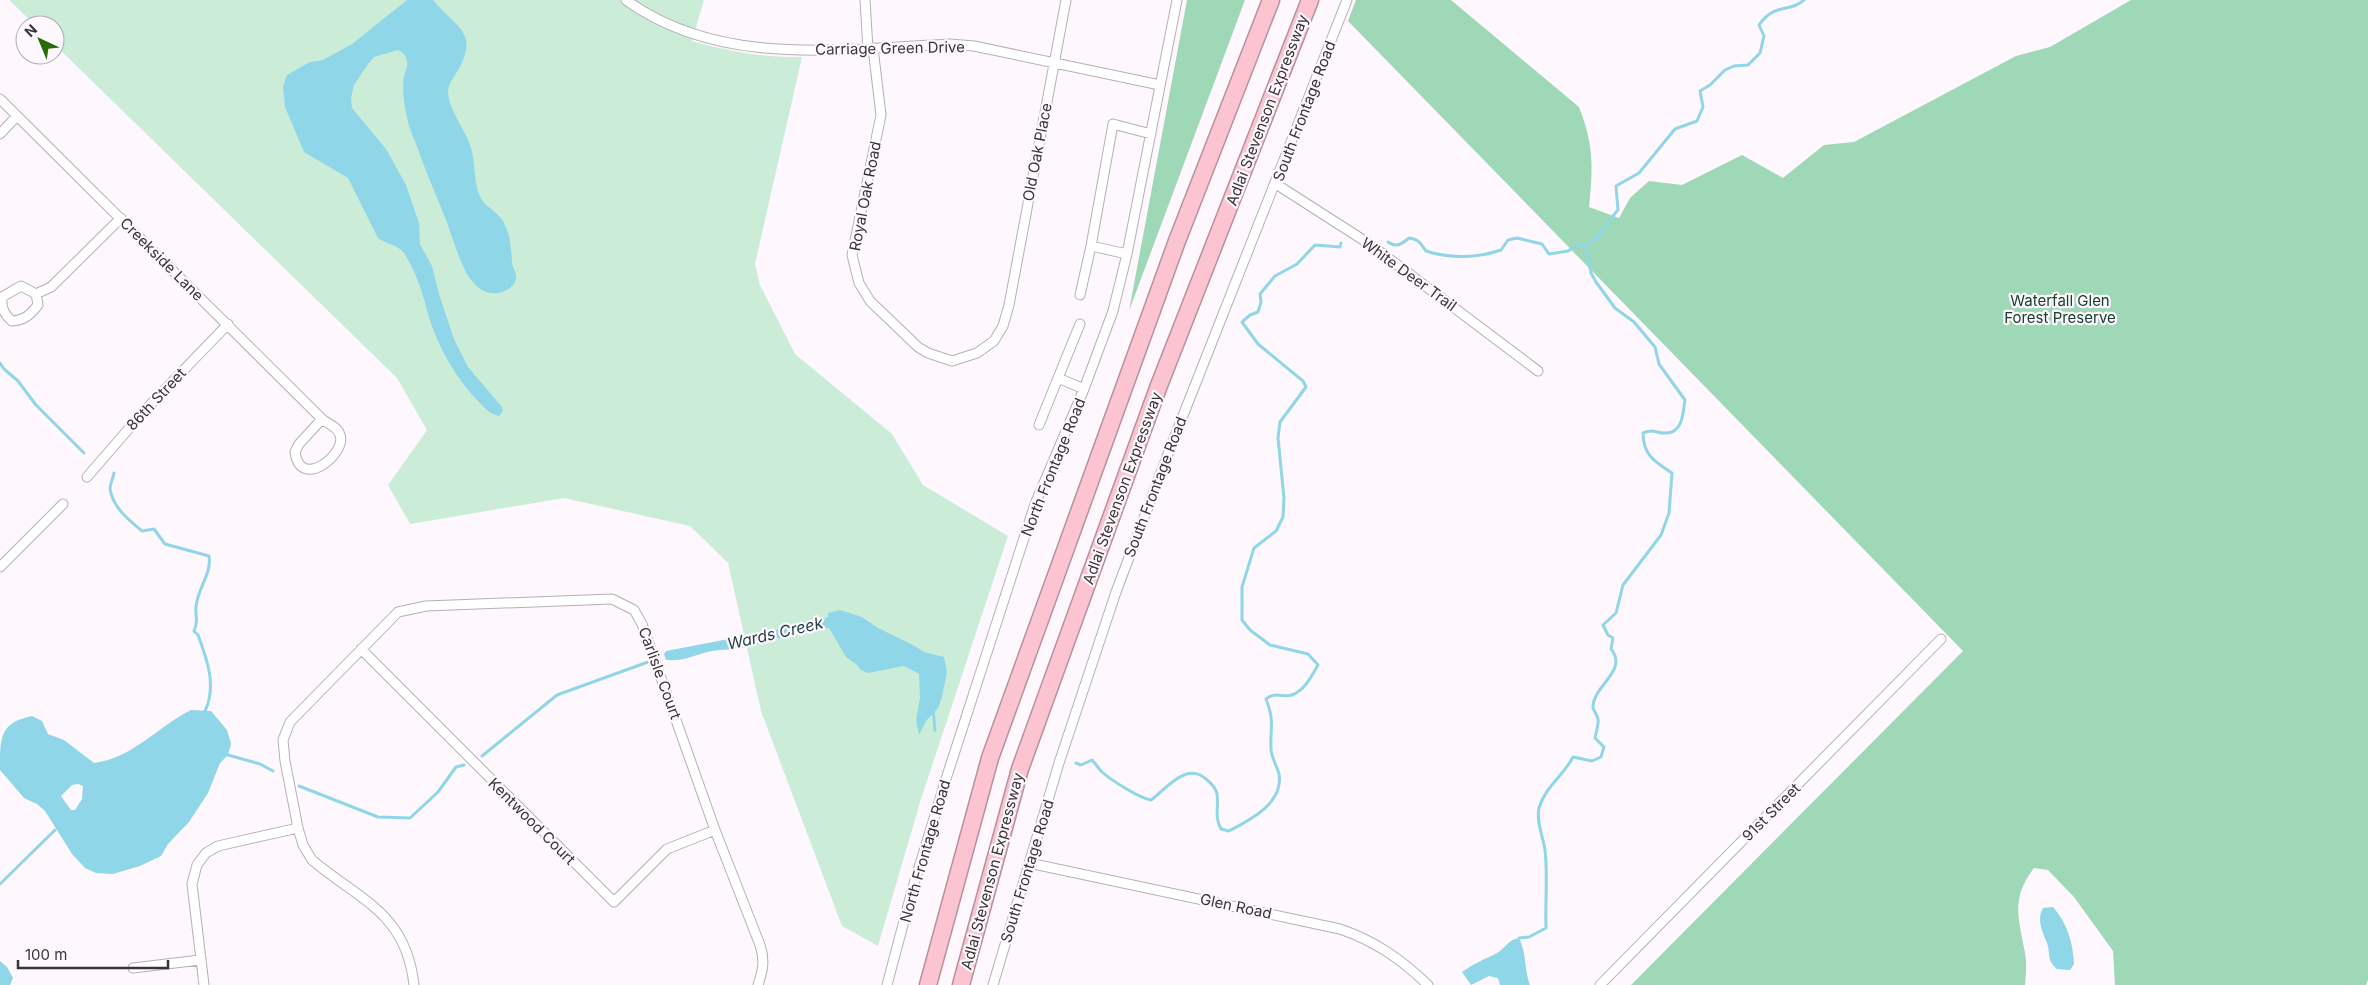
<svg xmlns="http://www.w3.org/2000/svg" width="2368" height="985" viewBox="0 0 2368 985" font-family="Inter,sans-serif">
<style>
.green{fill:#cbedd8}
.forest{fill:#9fd8b6}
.water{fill:#8fd6e9;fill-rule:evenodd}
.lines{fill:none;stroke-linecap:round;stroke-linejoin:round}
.stream{stroke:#8fd6e9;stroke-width:3}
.street-casing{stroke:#b6b0b5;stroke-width:11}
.highway-casing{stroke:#b7919b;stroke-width:19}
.street{stroke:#fff;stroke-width:9}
.highway{stroke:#fcc3d1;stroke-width:16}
.labels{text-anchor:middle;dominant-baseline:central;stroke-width:4.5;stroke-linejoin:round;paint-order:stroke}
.street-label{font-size:15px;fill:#383537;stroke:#fef7fd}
.park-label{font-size:15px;fill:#14412b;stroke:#fef7fd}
.water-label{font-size:16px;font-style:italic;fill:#1c3e46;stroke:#fef7fd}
</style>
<rect width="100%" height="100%" fill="#fef7fd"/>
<!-- green -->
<path class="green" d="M 9,0 L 704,0 L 692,41 C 728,51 764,58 802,57 L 755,264 L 760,285 L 795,354 L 892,434 L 923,485 L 1008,536 L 921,799 L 878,946 L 842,926 L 761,711 L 728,563 L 690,526 L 564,498 L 410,524 L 388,485 L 427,430 L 397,378 L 55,45 L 55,25 L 35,25 Z"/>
<!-- forest -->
<path class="forest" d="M 1187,0 L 1245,0 L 1129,311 Z
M 1356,0 L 1451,0 L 1579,107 C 1594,145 1593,168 1589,207 L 1619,218 L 1630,198 L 1649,181 L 1682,185 L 1742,155 L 1783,178 L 1824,145 L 1854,142 L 2016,56 L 2050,47 L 2131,0 L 2368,0 L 2368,980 L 2366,985 L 2115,985 L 2113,951 L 2074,897 L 2048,870 L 2034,868 C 2010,899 2019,919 2025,953 C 2027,964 2026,975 2025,985 L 1631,985 L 1963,651 L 1348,21 Z"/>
<!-- water -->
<path class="water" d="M 407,0 L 433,0 C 457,29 480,32 457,72 C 453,78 448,85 448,93 C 450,113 466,130 471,148 C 476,165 473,185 482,200 C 488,208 498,213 503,221 C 510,233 511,247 512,261 C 512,268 517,273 516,279 C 515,285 508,290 503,292 C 471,301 460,259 452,237 C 442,207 428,179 418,149 C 414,138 409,129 407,117 C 404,105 402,88 404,76 C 406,69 409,64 406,58 C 405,54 402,52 398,50 L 374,57 L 368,64 L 354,85 L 351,98 L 352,108 L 386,149 L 406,185 L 419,223 L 420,244 L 432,266 L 439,294 L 454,339 L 468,367 L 502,407 L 503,411 L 499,416 C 489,414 484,407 477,400 C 456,378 438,347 429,317 C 423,295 417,273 404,253 C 397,244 387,245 378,238 L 348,178 L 304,152 L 285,107 L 283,87 L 287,75 L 310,62 L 323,60 L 352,44 Z
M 840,610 L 862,617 L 878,628 L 913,645 L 924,652 L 944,657 L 947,672 L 942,697 L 938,708 L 926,721 L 919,735 L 916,720 L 920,698 L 919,674 L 904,666 L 868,673 L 861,670 L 856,664 L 846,657 L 829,628 C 802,628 776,641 750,646 C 736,650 721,649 707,652 C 689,657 685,661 666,660 L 664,654 L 666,651 L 796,626 L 828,617 L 828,613 Z
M 191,710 L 211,711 L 227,730 L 231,744 L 228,755 L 220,763 L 208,793 L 189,822 L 168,844 L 161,856 L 140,866 L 113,874 L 96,873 L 85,868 L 72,854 L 45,811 L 37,804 L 24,798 L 0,770 C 0,736 0,723 32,716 L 42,721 L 48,734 L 64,740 L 94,763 C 133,758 157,727 191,710 ZM 78,784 L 83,786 L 82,799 L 75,810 L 71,810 L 61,796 L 72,785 Z
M 2053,907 C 2067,923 2073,942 2074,964 L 2070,970 L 2057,969 C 2046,959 2051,955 2047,943 C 2043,932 2036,921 2043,908 Z
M 1519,938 C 1527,954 1524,970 1530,985 L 1500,985 L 1498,978 L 1489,976 L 1471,985 L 1462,972 C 1473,964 1485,959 1497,953 C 1506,948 1507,940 1519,938 Z
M 0,961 L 7,967 L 13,978 L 10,985 L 0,985 Z"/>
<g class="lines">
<!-- stream -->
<path class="stream" d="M 1388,242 C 1396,248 1402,244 1409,238 C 1419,239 1420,243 1426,251 C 1450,259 1478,258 1501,250 L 1508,240 L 1517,238 L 1542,244 L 1549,254 L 1568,251 L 1579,244 L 1586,246
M 1586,246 C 1602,237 1606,223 1618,210 L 1616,186 L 1639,173 L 1675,129 L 1697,121 L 1703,107 L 1700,91 L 1710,85 L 1725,70 L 1734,66 L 1748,65 L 1760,53 L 1764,36 L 1759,25 C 1775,2 1790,13 1804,0
M 0,363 L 4,369 L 18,381 L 36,405 L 84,453
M 114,473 C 113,478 110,485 110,489 C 113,508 129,520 142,531 L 154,529 L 165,544 L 209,556 C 212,574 197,589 196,607 C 195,617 199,622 194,631 L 198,635 C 207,659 217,686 205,711
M 933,709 L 935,730
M 228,755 L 260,764 L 273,771
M 482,756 L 557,695 L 648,662
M 1076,763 L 1081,765 L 1092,760 C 1096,764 1098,768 1102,772 C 1111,780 1139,798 1151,800 C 1165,790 1186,761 1206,779 C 1211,783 1216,788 1217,794 C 1219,806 1214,817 1221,829 L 1229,831 C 1250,820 1284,803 1279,774 C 1277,766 1271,757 1271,749 C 1270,727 1275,722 1266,699 C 1275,691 1284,698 1292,695 C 1305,690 1311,677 1318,665 L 1308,654 L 1270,645 L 1250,630 L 1242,620 L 1242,587 L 1254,548 L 1276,531 L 1283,517 L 1284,498 L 1278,438 L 1280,422 L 1306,387 L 1303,381 L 1258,344 L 1242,322 L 1250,315 L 1258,312 L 1261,302 L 1260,294 L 1275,276 L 1297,264 L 1315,245 L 1340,247 L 1341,243
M 299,786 L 378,817 L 410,818 L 438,792 L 456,767 L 464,765
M 0,884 L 55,830
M 1519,938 L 1529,937 L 1546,928 C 1545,902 1548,875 1545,850 C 1543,837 1536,821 1539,808 C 1545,787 1564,775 1573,757 L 1592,761 L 1601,757 L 1604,747 L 1595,738 C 1596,732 1599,724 1598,719 C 1597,715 1594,711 1593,708 C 1592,686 1629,671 1611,649 L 1613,638 L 1608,635 L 1603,625 L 1616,613 L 1623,585 L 1661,535 L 1669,513 L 1672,473 C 1655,462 1643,455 1643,433 C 1655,428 1656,434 1667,433 C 1683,432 1683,412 1685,400 L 1659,364 L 1655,347 L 1634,322 L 1615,308 L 1596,282 L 1591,273 L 1586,246"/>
<defs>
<path id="street" d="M 626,0 C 720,68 841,49 950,44 L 974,46 L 1160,85
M 865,0 L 868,49
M 873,48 L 881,115 L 852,255 L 859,283 L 870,301 L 918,347 L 928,353 L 952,361 L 977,353 L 994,341 L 1003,326 L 1009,305 L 1066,0
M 0,99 L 322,419 C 328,424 338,427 340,435 C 347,454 300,491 295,452 L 299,444 L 322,419
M 0,134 L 17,116
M 1276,184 L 1371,245 L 1538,371
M 1127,254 L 1091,246 L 1113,124 L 1151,134
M 36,294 L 38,305 C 30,315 25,320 12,321 C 4,314 1,308 2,297 L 21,286 L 36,294 L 51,287 L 121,218
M 1080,295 L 1091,246
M 1080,324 L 1058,378 L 1084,389
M 1039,425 L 1058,378
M 87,477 L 145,410 L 228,324
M 0,567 L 63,504
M 361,649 L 614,902 L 667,849 L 715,830
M 1029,863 L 1340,929 C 1375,941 1401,959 1428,985
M 133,968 L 200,960
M 204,985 L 192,884 L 197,865 L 206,853 L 218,846 L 298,828
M 414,985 C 406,913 361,901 312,860 L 303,845 L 298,828 L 285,761 L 283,740 L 290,722 L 398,612 L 426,606 L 612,599 L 634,610 L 642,624 L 715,830 L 760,945 C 765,960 763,970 758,985
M 887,985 L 913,887 L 946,779 L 1035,504 L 1084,389 L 1113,311 L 1127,254 L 1177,0
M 993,985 L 1059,763 L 1116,592 L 1171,446 L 1347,0
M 1600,985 L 1941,639"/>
<path id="highway" d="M 928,985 L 990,758 L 1177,241 L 1271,0
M 961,985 L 1020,769 L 1158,388 L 1310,0"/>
</defs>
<!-- street casing -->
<use href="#street" class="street-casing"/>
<!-- highway casing -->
<use href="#highway" class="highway-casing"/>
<!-- street -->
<use href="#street" class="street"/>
<!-- highway -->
<use href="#highway" class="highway"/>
</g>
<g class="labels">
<!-- street labels -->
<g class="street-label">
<text transform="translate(890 48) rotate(-1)">Carriage Green Drive</text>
<text transform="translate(1267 110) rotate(-69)">Adlai Stevenson Expressway</text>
<text transform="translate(1304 111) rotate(-69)">South Frontage Road</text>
<text transform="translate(1037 152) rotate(-79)">Old Oak Place</text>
<text transform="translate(865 196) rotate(-79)">Royal Oak Road</text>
<text transform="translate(162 259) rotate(45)">Creekside Lane</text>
<text transform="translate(1409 274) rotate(36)">White Deer Trail</text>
<text transform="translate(156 399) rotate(-47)">86th Street</text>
<text transform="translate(1053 467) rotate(-68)">North Frontage Road</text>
<text transform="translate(1155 487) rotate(-69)">South Frontage Road</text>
<text transform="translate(1122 488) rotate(-70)">Adlai Stevenson Expressway</text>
<text transform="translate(660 673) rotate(70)">Carlisle Court</text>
<text transform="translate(1771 812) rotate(-45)">91st Street</text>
<text transform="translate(532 821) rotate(45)">Kentwood Court</text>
<text transform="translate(925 851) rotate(-74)">North Frontage Road</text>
<text transform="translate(992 871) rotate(-75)">Adlai Stevenson Expressway</text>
<text transform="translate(1027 871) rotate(-73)">South Frontage Road</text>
<text transform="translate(1236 906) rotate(12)">Glen Road</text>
</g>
<!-- park labels -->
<g class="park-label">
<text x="2060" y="300">Waterfall Glen<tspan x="2060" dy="17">Forest Preserve</tspan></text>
</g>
<!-- water labels -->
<g class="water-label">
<text transform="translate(775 633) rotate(-13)">Wards Creek</text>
</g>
</g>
<!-- north arrow -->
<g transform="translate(40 40) rotate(316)"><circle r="24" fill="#fef7fd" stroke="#afa9ae"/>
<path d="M0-4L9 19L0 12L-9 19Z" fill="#276c06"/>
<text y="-8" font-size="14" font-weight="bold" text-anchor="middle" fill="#383537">N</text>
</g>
<!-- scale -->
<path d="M18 960v8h150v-8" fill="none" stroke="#383537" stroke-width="2.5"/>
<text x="25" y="960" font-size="15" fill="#383537" stroke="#fef7fd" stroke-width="4" paint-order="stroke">100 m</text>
</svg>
